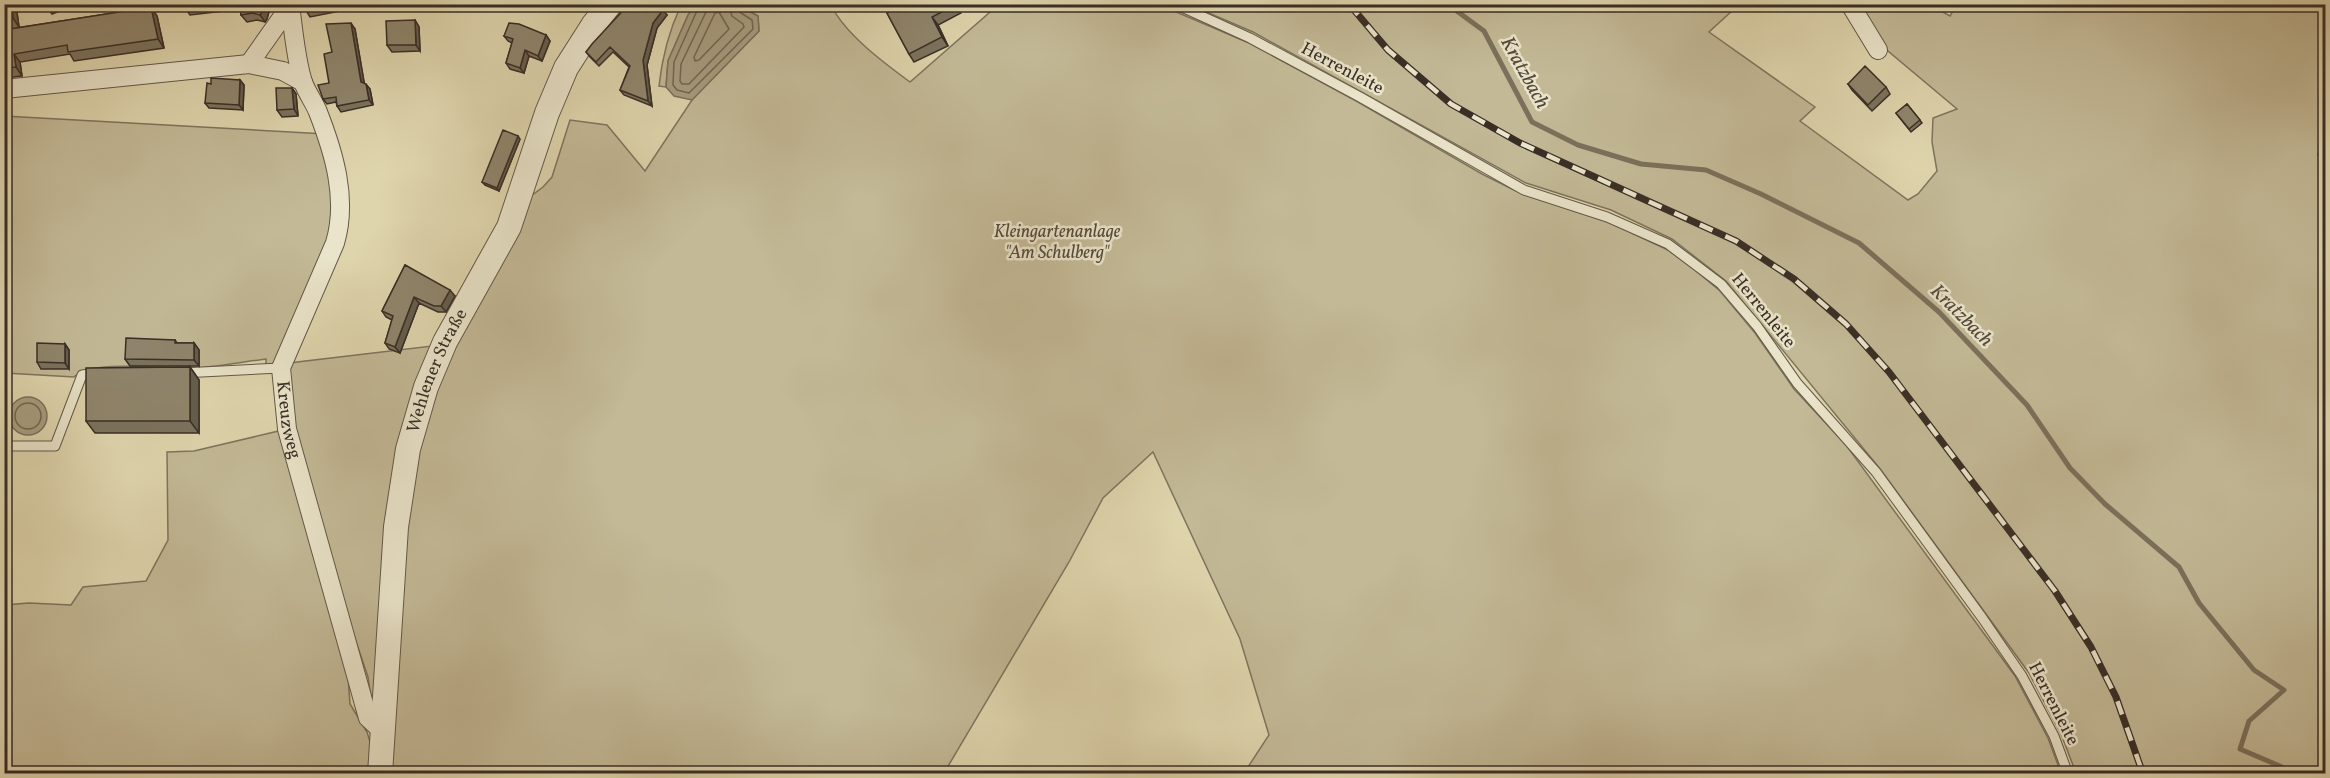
<svg xmlns="http://www.w3.org/2000/svg" width="2330" height="778" viewBox="0 0 2330 778" font-family="Vollkorn,serif">
<style>
.green{fill:#c3b996;stroke:#7e745e;stroke-width:1.5}
.water{fill:#a79c7f;stroke:#7b705b;stroke-width:1.5}
.lines{fill:none;stroke-linecap:round;stroke-linejoin:round}
.shore{stroke:#706552;stroke-width:1.5}
.stream{stroke:#7b705b;stroke-width:5}
.service-casing{stroke:#625848;stroke-width:11}
.minor-casing{stroke:#625848;stroke-width:20}
.tertiary-casing{stroke:#625848;stroke-width:26}
.service{stroke:#eae4ca;stroke-width:9}
.minor{stroke:#eae4ca;stroke-width:18}
.tertiary{stroke:#eae4ca;stroke-width:24}
.rail-casing{stroke:#392e26;stroke-width:7}
.rail{stroke:#eae4ca;stroke-width:4.5;stroke-dasharray:14;stroke-linecap:butt}
.wall{fill:#7b725d;stroke:#392e26;stroke-width:1.5}
.shaded-wall{fill:#645d4c;stroke:#392e26;stroke-width:1.5}
.building{fill:#8f856c;stroke:#392e26;stroke-width:1.5}
.labels{text-anchor:middle;dominant-baseline:central;stroke-width:5;stroke-linejoin:round;paint-order:stroke}
.street-label{font-size:18px;fill:#392e26;stroke:#eae4ca}
.park-label{font-size:18px;font-style:italic;fill:#554a3c;stroke:#eae4ca}
.water-label{font-size:20px;font-style:italic;fill:#544a3c;stroke:#eae4ca}
</style>
<rect width="100%" height="100%" fill="#dfd5ad"/>
<filter id="stains"><feTurbulence type="fractalNoise" baseFrequency=".00333" numOctaves="4"/><feColorMatrix values="0 0 0 0 .2 0 0 0 0 .09 0 0 0 0 .02 0 0 0 .5 -.17"/></filter>
<radialGradient id="worn" r=".72"><stop offset=".6" stop-color="#630" stop-opacity="0"/><stop offset="1" stop-color="#630" stop-opacity=".3"/></radialGradient>
<!-- green -->
<path class="green" d="M 737,4 L 831,5 C 845,34 884,63 910,82 L 990,12 L 987,5 L 1160,5 L 1249,43 L 1358,102 L 1482,174 L 1522,194 L 1609,222 L 1636,235 L 1668,250 L 1695,270 L 1720,291 L 1755,333 L 1794,389 L 1846,445 L 2015,676 L 2048,738 L 2061,773 L 1244,773 L 1269,735 L 1240,639 L 1153,452 L 1103,498 L 1069,562 L 944,773 L 389,774 L 402,534 L 416,451 L 434,387 L 531,196 L 543,187 L 552,177 L 570,120 L 607,125 L 645,171 L 692,100 L 759,31 L 758,16 Z
M 1957,4 L 2325,5 L 2325,773 L 2076,773 L 2061,734 L 2029,673 L 1881,470 L 1726,281 L 1672,239 L 1611,210 L 1526,183 L 1253,32 L 1190,5 L 1732,5 L 1732,11 L 1709,32 L 1815,107 L 1800,121 L 1908,200 L 1918,194 L 1937,171 L 1932,142 L 1933,118 L 1957,109 L 1882,46 L 1857,5 L 1930,5 L 1950,16 Z
M 681,5 L 695,5 L 688,15 L 668,61 L 666,87 L 659,86 C 662,57 669,31 681,5 Z
M 4,116 L 326,134 L 341,207 L 281,368 L 266,369 L 266,359 C 243,362 220,366 197,368 C 169,370 94,358 74,377 L 5,373 Z
M 432,346 L 378,699 L 371,699 L 368,677 L 347,615 L 293,427 L 289,363 Z
M 283,430 L 347,662 L 350,704 L 367,732 L 374,755 L 373,773 L 5,774 L 5,605 L 29,603 L 71,605 L 83,587 L 146,581 L 168,540 L 167,452 L 194,451 Z"/>
<!-- water -->
<path class="water" d="M 695,5 L 737,5 L 758,16 L 759,31 L 692,100 L 674,96 L 666,87 L 668,61 L 688,15 Z
M9 416a19 19 0 1 1 38 0a19 19 0 1 1-38 0Z"/>
<g class="lines">
<!-- shore -->
<path class="shore" d="M 700,4 L 674,62 L 673,85 L 677,90 L 689,93 L 753,29 L 752,20 L 738,11 L 736,4
M 707,4 L 706,12 L 681,64 L 680,81 L 682,84 L 689,84 L 744,27 L 743,24 L 732,16 L 728,4
M 719,12 L 729,29 L 699,60 L 695,61 L 694,57 L 715,13 Z
M15 416a13 13 0 1 1 26 0a13 13 0 1 1-26 0Z"/>
<!-- stream -->
<path class="stream" d="M 1444,4 L 1450,6 L 1484,31 L 1532,122 L 1578,145 L 1641,164 L 1706,170 L 1761,194 L 1859,243 L 1939,312 L 2027,405 L 2070,468 L 2105,504 L 2179,567 L 2199,603 L 2254,670 L 2284,690 L 2249,721 L 2240,749 L 2282,767 L 2280,774"/>
<defs>
<path id="service" d="M 1175,4 L 1250,38 L 1360,97 L 1524,190 L 1607,217 L 1668,244 L 1721,284 L 1757,326 L 1797,383 L 1876,472 L 1983,619 L 2022,676 L 2054,736 L 2068,774
M 182,373 L 281,368
M 4,446 L 55,446 L 82,375 L 96,373"/>
<g id="minor">
<path id="s1" d="M 290,4 C 293,28 296,61 303,82 C 307,93 314,102 318,112 C 334,153 348,199 335,243 L 281,368 L 287,429 L 368,718 L 382,731"/>
<path d="M 1850,4 L 1878,50"/>
<path d="M 249,64 L 290,6"/>
<path d="M 4,89 L 249,64 L 283,71 L 303,82"/>
</g>
<g id="tertiary">
<path id="s2" d="M 380,774 L 396,527 L 408,449 L 426,387 L 445,342 L 509,227 L 547,113 L 566,68 L 594,24 L 610,4"/>
</g>
</defs>
<!-- service casing -->
<use href="#service" class="service-casing"/>
<!-- minor casing -->
<use href="#minor" class="minor-casing"/>
<!-- tertiary casing -->
<use href="#tertiary" class="tertiary-casing"/>
<!-- service -->
<use href="#service" class="service"/>
<!-- minor -->
<use href="#minor" class="minor"/>
<!-- tertiary -->
<use href="#tertiary" class="tertiary"/>
<defs>
<path id="rail" d="M 1349,4 L 1388,50 L 1451,104 L 1520,143 L 1736,241 L 1794,279 L 1846,324 L 1889,372 L 2055,591 L 2091,647 L 2116,697 L 2143,774"/>
</defs>
<!-- rail casing -->
<use href="#rail" class="rail-casing"/>
<!-- rail -->
<use href="#rail" class="rail"/>
</g>
<!-- wall -->
<path class="wall" d="M 4,4 L 16,5 L 19,27 L 16,28 L 145,8 L 143,4 L 159,4 L 160,6 L 152,9 L 157,16 L 164,48 L 74,61 L 70,54 L 20,62 L 22,76 L 4,78 Z
M 45,4 L 64,4 L 65,9 L 52,14 Z
M 184,4 L 267,4 L 270,8 L 267,19 L 265,22 L 257,20 L 247,22 L 241,15 L 241,9 L 190,15 L 185,8 Z
M 302,4 L 375,4 L 310,17 Z
M 537,4 L 560,4 L 559,10 Z
M 628,4 L 666,4 L 661,9 L 667,15 L 657,28 L 647,65 L 652,106 L 624,95 L 620,90 L 629,67 L 613,52 L 599,66 L 590,57 L 586,52 L 628,5 Z
M 957,4 L 961,13 L 938,25 L 948,46 L 914,62 L 909,54 L 887,13 Z
M 415,20 L 419,27 L 420,51 L 392,52 L 387,45 Z
M 355,29 L 364,83 L 370,89 L 373,105 L 341,112 L 337,106 L 336,102 L 327,104 L 323,99 L 329,83 L 332,52 Z
M 546,35 L 550,41 L 542,61 L 529,56 L 524,73 L 510,69 L 506,63 L 512,43 L 508,41 L 504,36 Z
M 240,80 L 244,85 L 243,110 L 209,108 L 205,103 L 211,84 Z
M 1848,84 L 1886,87 L 1890,94 L 1872,111 L 1852,90 Z
M 292,88 L 296,94 L 298,116 L 282,117 L 277,110 Z
M 1907,104 L 1922,123 L 1911,132 L 1896,113 Z
M 520,139 L 499,191 L 485,185 L 482,182 Z
M 405,265 L 455,296 L 446,312 L 438,312 L 419,303 L 400,353 L 389,349 L 385,343 L 392,320 L 386,317 L 382,311 Z
M 175,340 L 177,343 L 194,343 L 199,350 L 199,366 L 130,366 L 125,359 Z
M 65,344 L 69,350 L 69,369 L 41,369 L 37,362 Z
M 190,367 L 199,380 L 199,433 L 95,433 L 86,421 Z"/>
<!-- shaded-wall -->
<path class="shaded-wall" d="M 11,4 L 16,5 L 19,27 L 13,18 Z
M 264,4 L 267,4 L 270,8 L 267,19 L 265,22 L 260,15 Z
M 555,4 L 560,4 L 559,10 Z
M 151,7 L 157,16 L 164,48 L 158,39 Z
M 663,10 L 667,15 L 657,28 L 647,65 L 652,106 L 648,101 L 643,60 L 653,23 Z
M 932,17 L 938,25 L 948,46 L 942,37 Z
M 415,20 L 419,27 L 420,51 L 416,45 Z
M 351,23 L 355,29 L 365,87 L 361,82 Z
M 546,35 L 550,41 L 542,61 L 538,56 Z
M 525,50 L 529,56 L 524,73 L 520,68 Z
M 14,54 L 20,62 L 22,76 L 16,67 Z
M 240,80 L 244,85 L 243,110 L 239,105 Z
M 366,84 L 370,89 L 373,105 L 369,100 Z
M 292,88 L 296,94 L 298,116 L 294,109 Z
M 518,136 L 520,139 L 499,191 L 497,188 Z
M 450,290 L 455,296 L 446,312 L 441,306 Z
M 414,297 L 419,303 L 400,353 L 395,347 Z
M 194,343 L 199,350 L 199,366 L 194,360 Z
M 65,344 L 69,350 L 69,369 L 65,363 Z
M 190,367 L 199,380 L 199,433 L 190,421 Z"/>
<!-- building -->
<path class="building" d="M 4,4 L 11,4 L 13,18 L 4,21 Z
M 184,4 L 211,4 L 185,8 Z
M 240,4 L 264,4 L 262,12 L 260,15 L 252,13 L 241,15 Z
M 302,4 L 325,4 L 304,9 Z
M 629,4 L 658,4 L 657,5 L 663,10 L 653,23 L 643,60 L 648,101 L 620,90 L 630,66 L 610,47 L 596,62 L 586,52 L 592,44 Z
M 904,4 L 955,4 L 955,5 L 932,17 L 942,37 L 909,54 L 887,13 Z
M 151,7 L 158,39 L 68,52 L 67,45 L 14,54 L 16,67 L 4,68 L 4,30 Z
M 415,20 L 416,45 L 387,45 L 386,21 Z
M 351,23 L 361,82 L 366,84 L 369,100 L 337,106 L 336,97 L 323,99 L 318,85 L 329,83 L 324,54 L 332,52 L 326,24 Z
M 509,23 L 519,24 L 546,35 L 538,56 L 525,50 L 520,68 L 506,63 L 513,39 L 504,36 Z
M 1865,66 L 1886,87 L 1868,105 L 1848,84 Z
M 211,78 L 240,80 L 239,105 L 205,103 L 207,83 L 211,84 Z
M 276,88 L 292,88 L 294,109 L 277,110 Z
M 1907,104 L 1920,120 L 1909,129 L 1896,113 Z
M 503,130 L 518,136 L 497,188 L 482,182 Z
M 2325,153 L 2325,185 L 2318,154 Z
M 405,265 L 450,290 L 441,306 L 434,306 L 414,297 L 395,347 L 385,343 L 393,316 L 382,311 Z
M 126,338 L 175,340 L 175,343 L 194,343 L 194,360 L 125,359 Z
M 37,343 L 65,344 L 65,363 L 37,362 Z
M 190,367 L 190,421 L 86,421 L 86,368 Z"/>
<g class="labels">
<!-- street labels -->
<g class="street-label">
<text transform="translate(1342 69) rotate(28)">Herrenleite</text>
<text transform="translate(1763 311) rotate(51)">Herrenleite</text>
<text stroke="none"><textPath href="#s2" startOffset="410">Wehlener Straße</textPath></text>
<text stroke="none"><textPath href="#s1" startOffset="436">Kreuzweg</textPath></text>
<text transform="translate(2053 704) rotate(63)">Herrenleite</text>
</g>
<!-- park labels -->
<g class="park-label">
<text x="1057" y="232">Kleingartenanlage<tspan x="1057" dy="21">"Am Schulberg"</tspan></text>
</g>
<!-- water labels -->
<g class="water-label">
<text transform="translate(1524 73) rotate(61)">Kratzbach</text>
<text transform="translate(1961 316) rotate(45)">Kratzbach</text>
</g>
</g>
<!-- margin -->
<rect width="2330" height="778" fill="none" stroke="#dfd5ad" stroke-width="24"/>
<rect x="6" y="6" width="2318" height="766" fill="none" stroke="#392e26" stroke-width="3"/>
<rect x="12" y="12" width="2306" height="754" fill="none" stroke="#392e26" stroke-width="1.5"/>
<rect width="100%" height="100%" filter="url(#stains)"/>
<rect width="100%" height="100%" fill="url(#worn)"/>
</svg>
